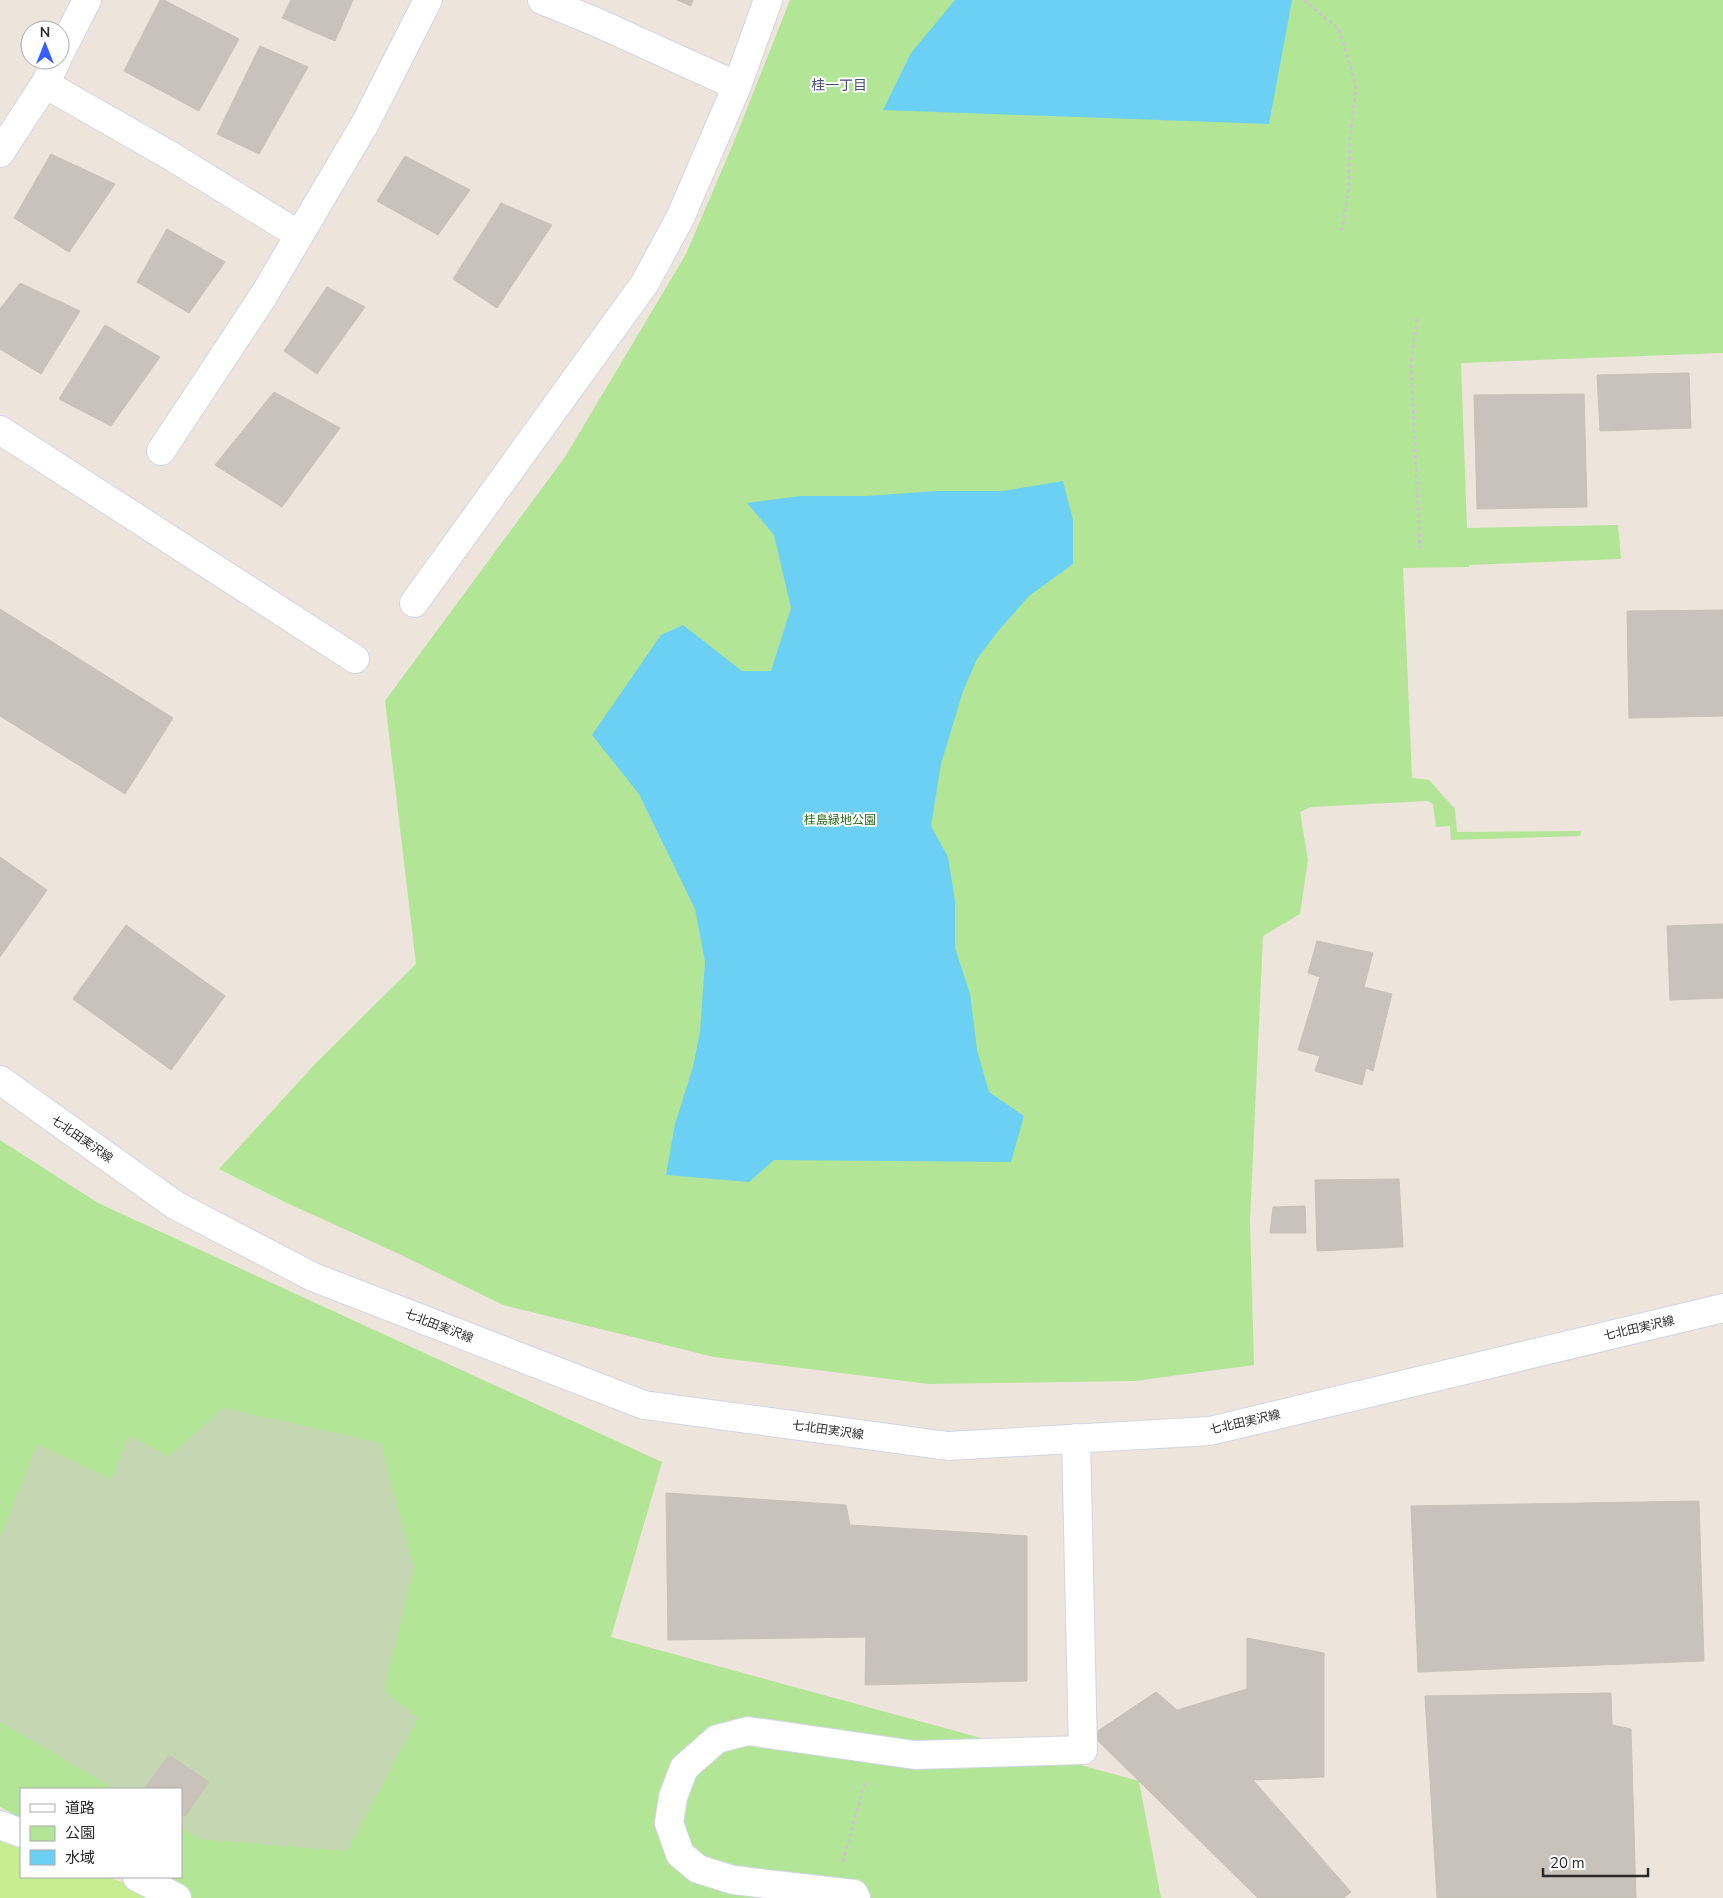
<svg xmlns="http://www.w3.org/2000/svg" width="1723" height="1898" viewBox="0 0 1723 1898" font-family="'Nunito Sans','Noto Sans JP',sans-serif">
<style>
.green{fill:#b2e596}
.cemetery{fill:#c4d7b2}
.pitch{fill:#c7ed91}
.water{fill:#6bd0f3}
.building{fill:#c8c2bb;stroke:#c8c1b5}
.lines{fill:none;stroke-linecap:round;stroke-linejoin:round}
.minor-casing{stroke:#d1d5e4;stroke-width:30}
.path{stroke:#c8c8c8;stroke-width:3;stroke-dasharray:4 2.5;stroke-linecap:butt}
.minor{stroke:#fff;stroke-width:28}
.labels{text-anchor:middle;dominant-baseline:central;stroke-width:4;stroke-linejoin:round;paint-order:stroke}
.park-label{font-size:12px;fill:#296a17;stroke:#fff}
.street-label{font-size:12px;fill:#2a2a2a;stroke:#fff}
.neighbourhood-label{font-size:14px;fill:#49527d;stroke:#fff}
</style>
<rect width="100%" height="100%" fill="#ede5dc"/>
<!-- green -->
<path class="green" d="M 790,0 L 1723,0 L 1723,353 L 1461,363 L 1467,528 L 1618,525 L 1621,559 L 1469,565 L 1469,567 L 1403,568 L 1412,778 L 1429,780 L 1455,809 L 1457,832 L 1581,831 L 1580,836 L 1451,840 L 1450,826 L 1436,827 L 1433,804 L 1427,801 L 1311,807 L 1300,812 L 1308,860 L 1300,914 L 1263,936 L 1250,1221 L 1254,1365 L 1134,1381 L 929,1384 L 714,1357 L 503,1305 L 397,1253 L 287,1203 L 219,1169 L 316,1063 L 416,964 L 385,701 L 565,457 L 686,254 L 733,144 Z
M 0,1140 L 98,1203 L 662,1462 L 611,1637 L 1139,1781 L 1161,1898 L 166,1898 L 127,1877 L 181,1877 L 181,1789 L 21,1789 L 21,1818 L 0,1807 Z"/>
<!-- cemetery -->
<path class="cemetery" d="M 223,1408 L 381,1443 L 414,1569 L 384,1691 L 418,1718 L 347,1851 L 200,1839 L 181,1828 L 181,1789 L 115,1789 L 0,1722 L 0,1537 L 37,1444 L 111,1479 L 129,1435 L 169,1456 Z"/>
<!-- pitch -->
<path class="pitch" d="M 0,1838 L 21,1845 L 21,1877 L 108,1877 L 165,1898 L 0,1898 Z"/>
<!-- water -->
<path class="water" d="M 955,0 L 1292,0 L 1269,124 L 883,110 L 911,53 Z
M 1063,481 L 1073,520 L 1073,564 L 1029,596 L 999,630 L 977,659 L 963,691 L 941,764 L 931,826 L 948,857 L 955,901 L 955,948 L 970,994 L 977,1050 L 989,1092 L 1024,1116 L 1011,1162 L 774,1160 L 749,1182 L 666,1175 L 675,1124 L 693,1067 L 700,1032 L 705,962 L 695,909 L 639,794 L 592,735 L 661,635 L 683,625 L 742,671 L 771,671 L 791,608 L 774,535 L 747,503 L 801,496 L 867,496 L 936,491 L 1002,491 Z"/>
<!-- building -->
<path class="building" d="M 160,0 L 164,0 L 239,39 L 199,111 L 124,71 Z
M 291,0 L 353,0 L 335,41 L 282,18 Z
M 677,0 L 693,0 L 691,6 Z
M 260,46 L 308,67 L 259,154 L 217,134 Z
M 51,154 L 115,184 L 69,252 L 14,218 Z
M 405,156 L 470,190 L 438,235 L 377,201 Z
M 501,203 L 552,225 L 497,308 L 453,279 Z
M 167,229 L 225,262 L 189,313 L 137,282 Z
M 20,283 L 80,311 L 41,374 L 0,349 L 0,309 Z
M 327,287 L 365,307 L 317,374 L 284,351 Z
M 105,325 L 160,357 L 111,426 L 59,399 Z
M 1689,373 L 1691,428 L 1600,431 L 1597,375 Z
M 274,392 L 340,428 L 282,507 L 215,465 Z
M 1584,394 L 1587,507 L 1477,509 L 1474,395 Z
M 0,609 L 173,718 L 125,794 L 0,716 Z
M 1723,610 L 1723,716 L 1629,718 L 1627,611 Z
M 0,857 L 47,890 L 0,957 Z
M 1723,924 L 1723,998 L 1670,1000 L 1667,926 Z
M 126,925 L 225,996 L 171,1070 L 73,999 Z
M 1317,941 L 1373,953 L 1364,987 L 1392,994 L 1373,1071 L 1366,1068 L 1362,1085 L 1315,1071 L 1320,1056 L 1298,1050 L 1320,977 L 1308,973 Z
M 1399,1179 L 1403,1247 L 1317,1251 L 1315,1180 Z
M 1305,1206 L 1306,1233 L 1270,1233 L 1273,1207 Z
M 666,1493 L 846,1505 L 850,1525 L 1027,1536 L 1027,1681 L 865,1685 L 866,1637 L 668,1640 Z
M 1699,1501 L 1704,1661 L 1418,1672 L 1411,1506 Z
M 1247,1638 L 1324,1653 L 1324,1777 L 1253,1780 L 1351,1892 L 1344,1898 L 1258,1898 L 1092,1735 L 1156,1692 L 1177,1710 L 1247,1689 Z
M 1611,1693 L 1612,1725 L 1631,1729 L 1636,1898 L 1437,1898 L 1425,1696 Z
M 169,1755 L 209,1782 L 185,1816 L 181,1814 L 181,1789 L 144,1789 Z"/>
<g class="lines">
<defs>
<path id="minor" d="M 542,0 L 596,22 L 737,86
M 60,53 L 87,0
M 45,84 L 171,156 L 299,235
M 0,153 L 45,84 L 57,60
M 0,430 L 355,659
M 161,451 L 264,295 L 366,122 L 428,0
M 414,603 L 645,283 L 680,218 L 737,86 L 768,0
M 0,1080 L 175,1205 L 313,1277 L 644,1405 L 948,1446 L 1210,1431 L 1723,1308
M 0,1825 L 21,1833
M 137,1877 L 177,1898
M 856,1898 L 854,1894 L 733,1880 L 698,1869 L 680,1854 L 669,1823 L 673,1797 L 684,1768 L 717,1739 L 748,1731 L 915,1755 L 1083,1750 L 1076,1438"/>
</defs>
<!-- minor casing -->
<use href="#minor" class="minor-casing"/>
<!-- path -->
<path class="path" d="M 1304,0 L 1339,29 L 1356,87 L 1350,139 L 1349,187 L 1341,233
M 1417,319 L 1411,363 L 1420,549
M 843,1862 L 865,1781"/>
<!-- minor -->
<use href="#minor" class="minor"/>
</g>
<g class="labels">
<!-- park labels -->
<g class="park-label">
<text x="840" y="820">桂島緑地公園</text>
</g>
<!-- street labels -->
<g class="street-label">
<text transform="translate(82 1139) rotate(35)">七北田実沢線</text>
<text transform="translate(439 1326) rotate(21)">七北田実沢線</text>
<text transform="translate(1639 1328) rotate(-13)">七北田実沢線</text>
<text transform="translate(1245 1422) rotate(-13)">七北田実沢線</text>
<text transform="translate(828 1430) rotate(8)">七北田実沢線</text>
</g>
<!-- neighbourhood labels -->
<g class="neighbourhood-label">
<text x="839" y="85">桂一丁目</text>
</g>
</g>
<!-- legend -->
<rect x="20" y="1788" width="162" height="90" fill="#ffffff" stroke="#aaaaaa"/>
<rect x="30" y="1804" width="25" height="8" fill="#ffffff" stroke="#aaaaaa"/>
<text x="65" y="1813" font-size="15" fill="#2a2a2a">道路</text>
<rect x="30" y="1826" width="25" height="15" fill="#b2e596" stroke="#aaaaaa"/>
<text x="65" y="1838" font-size="15" fill="#2a2a2a">公園</text>
<rect x="30" y="1850" width="25" height="15" fill="#6bd0f3" stroke="#aaaaaa"/>
<text x="65" y="1863" font-size="15" fill="#2a2a2a">水域</text>
<!-- north arrow -->
<g transform="translate(45 45)"><circle r="24" fill="#ffffff" stroke="#aaaaaa"/>
<path d="M0-4L9 19L0 12L-9 19Z" fill="#365dff"/>
<text y="-8" font-size="14" font-weight="bold" text-anchor="middle" fill="#2a2a2a">N</text>
</g>
<!-- scale -->
<path d="M1543 1868v8h105v-8" fill="none" stroke="#2a2a2a" stroke-width="2.5"/>
<text x="1550" y="1868" font-size="15" fill="#2a2a2a" stroke="#ffffff" stroke-width="4" paint-order="stroke">20 m</text>
</svg>
